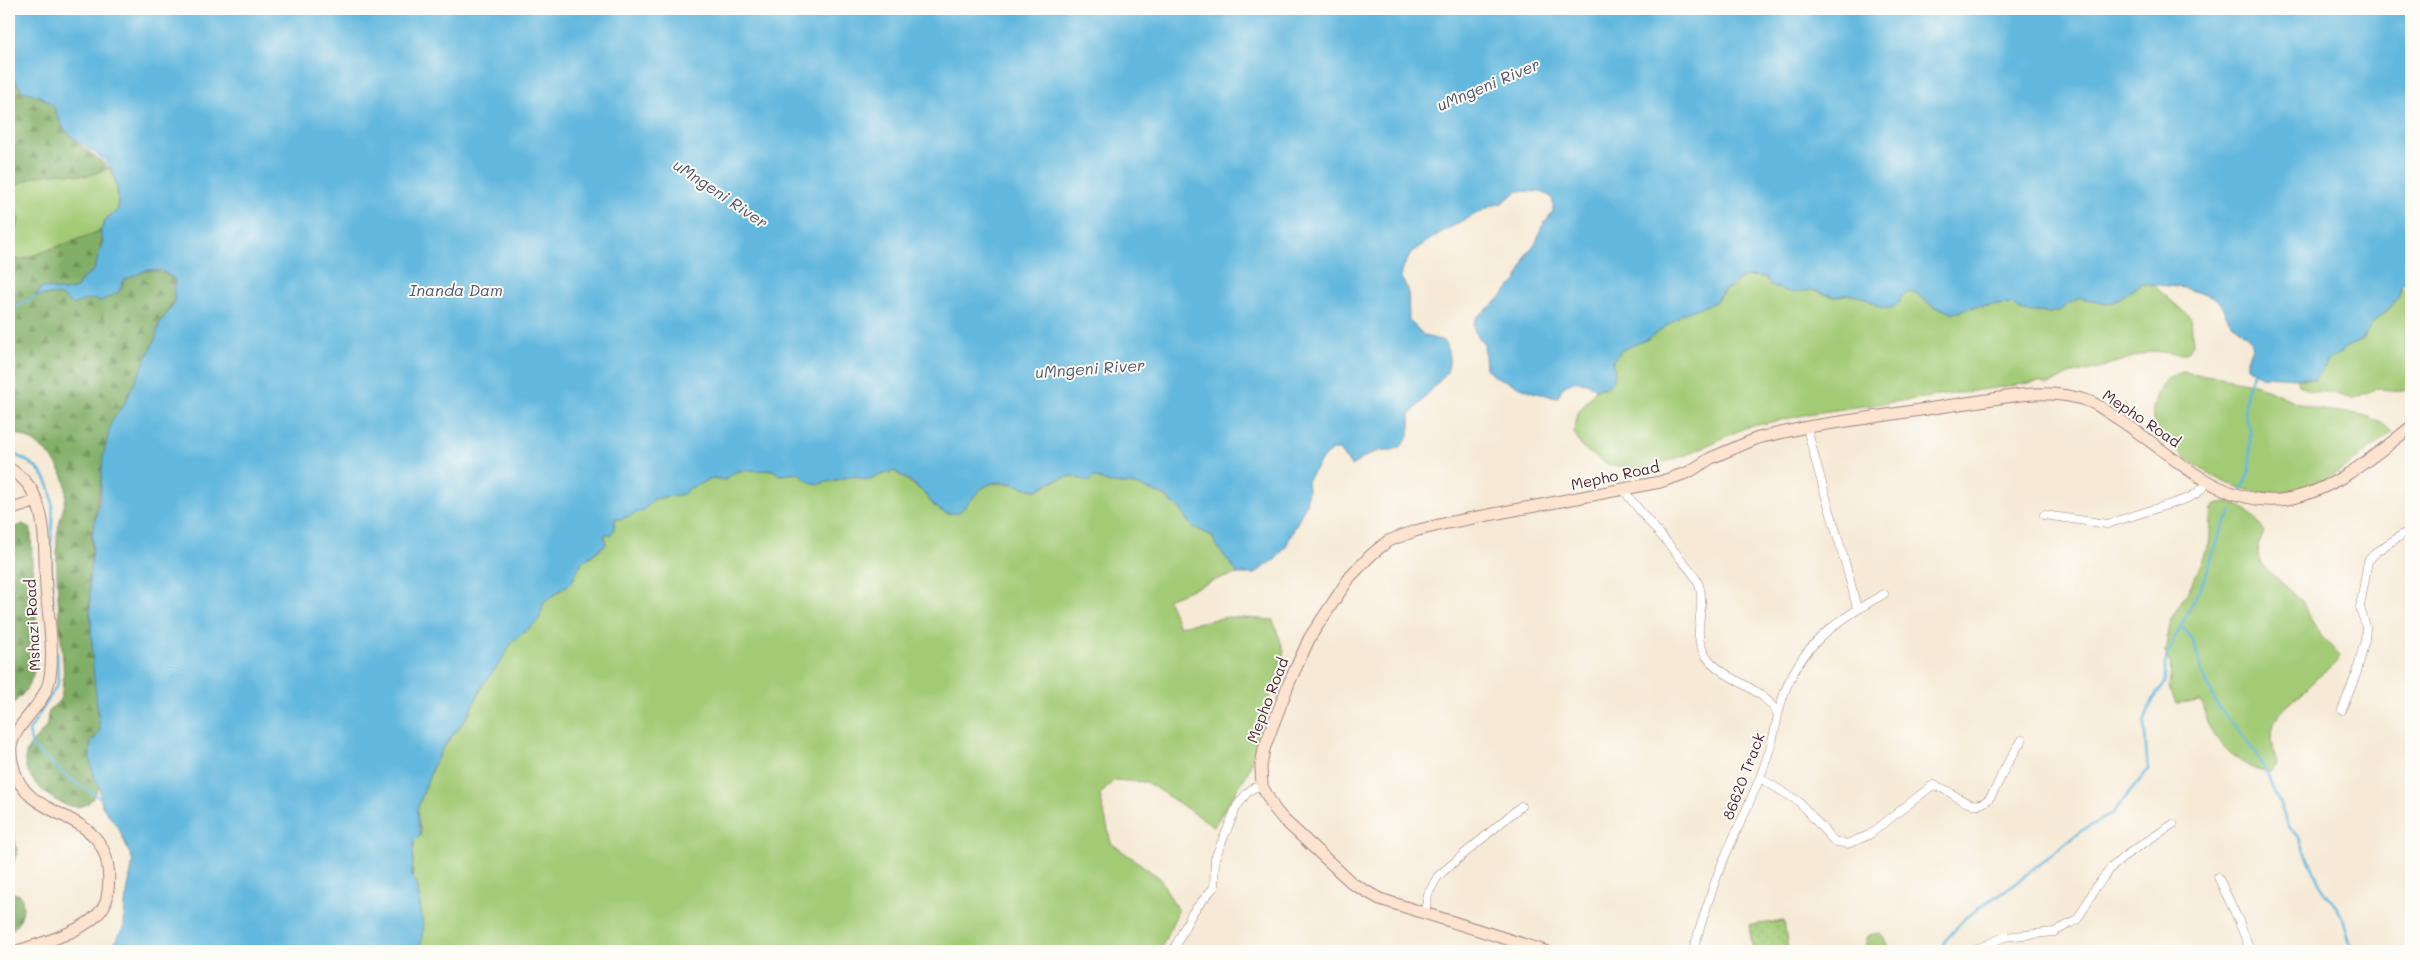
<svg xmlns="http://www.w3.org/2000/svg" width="2420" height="960" viewBox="0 0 2420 960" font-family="Mali,sans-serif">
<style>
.green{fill:#a3cb76;stroke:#767550}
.forest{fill:url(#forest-firs);stroke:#666749}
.garden{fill:url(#garden-dots);stroke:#767550}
.water{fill:#62b7de;stroke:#566b84}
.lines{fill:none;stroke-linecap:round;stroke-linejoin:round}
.stream{stroke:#62b7de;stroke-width:2.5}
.street-casing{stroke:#a08480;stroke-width:9}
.secondary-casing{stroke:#a08480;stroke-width:13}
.street{stroke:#fff;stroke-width:8}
.secondary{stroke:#fde4d1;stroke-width:11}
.labels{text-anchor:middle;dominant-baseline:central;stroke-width:4;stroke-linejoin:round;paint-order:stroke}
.street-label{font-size:15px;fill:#4a1f2b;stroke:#fdfcf7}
.water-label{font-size:16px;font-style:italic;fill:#52546a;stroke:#fdfcf7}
</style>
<defs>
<pattern id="forest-firs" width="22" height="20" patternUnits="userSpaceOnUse" patternTransform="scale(1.25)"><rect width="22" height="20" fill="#82af67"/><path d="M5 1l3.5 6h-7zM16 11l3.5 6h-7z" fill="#6c8e55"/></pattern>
<pattern id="garden-dots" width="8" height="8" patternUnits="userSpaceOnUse" patternTransform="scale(1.25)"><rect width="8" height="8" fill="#a3cb76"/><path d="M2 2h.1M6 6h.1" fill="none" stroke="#8eae66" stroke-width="1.8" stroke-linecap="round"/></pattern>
</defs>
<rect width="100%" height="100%" fill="#fdfcf7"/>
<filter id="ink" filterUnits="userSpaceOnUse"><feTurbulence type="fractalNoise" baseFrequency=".02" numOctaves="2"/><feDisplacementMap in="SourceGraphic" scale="10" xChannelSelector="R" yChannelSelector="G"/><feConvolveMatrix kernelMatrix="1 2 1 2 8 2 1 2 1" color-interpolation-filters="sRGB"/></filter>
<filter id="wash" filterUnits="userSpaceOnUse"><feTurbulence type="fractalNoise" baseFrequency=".0096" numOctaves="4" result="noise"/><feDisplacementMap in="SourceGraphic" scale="20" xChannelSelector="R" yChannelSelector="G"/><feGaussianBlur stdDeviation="1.12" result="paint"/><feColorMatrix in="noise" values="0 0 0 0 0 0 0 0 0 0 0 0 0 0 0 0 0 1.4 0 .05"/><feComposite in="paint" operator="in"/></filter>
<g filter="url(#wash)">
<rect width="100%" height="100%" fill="#f6ead6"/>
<!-- green -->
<path class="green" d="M 110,168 L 117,186 L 118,210 L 107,218 L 100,231 L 27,258 L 9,261 L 9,228 L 16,230 L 19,218 L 10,194 L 18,184 L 36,176 L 61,173 L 87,176 Z
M 1745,276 L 1766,277 L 1802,290 L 1812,290 L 1835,297 L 1847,294 L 1865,298 L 1881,308 L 1909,292 L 1917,294 L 1934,307 L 1961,312 L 1971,307 L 2012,304 L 2020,311 L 2050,313 L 2059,311 L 2073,301 L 2082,298 L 2106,304 L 2114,302 L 2142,283 L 2152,284 L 2191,318 L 2193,344 L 2188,352 L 2181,354 L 2152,351 L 2099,368 L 2065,376 L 2048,385 L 2038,382 L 1814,413 L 1747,427 L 1686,455 L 1641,469 L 1609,465 L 1582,448 L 1574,432 L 1578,413 L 1596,389 L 1608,387 L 1615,370 L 1613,360 L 1622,350 L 1648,339 L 1675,320 L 1681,314 L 1715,302 L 1725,290 L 1733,287 Z
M 2401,287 L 2411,289 L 2411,391 L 2375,389 L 2352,399 L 2329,392 L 2312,392 L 2299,385 L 2298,378 L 2305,380 L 2324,368 L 2329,359 L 2341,353 L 2347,346 L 2362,340 L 2373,322 L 2386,312 L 2398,298 Z
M 2184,372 C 2209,376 2235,378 2260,386 C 2279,393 2297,405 2317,409 C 2347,415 2369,409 2392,432 C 2360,456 2326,488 2284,493 C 2242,498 2198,471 2169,443 C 2164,437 2157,432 2155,425 C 2150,414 2154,402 2158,392 C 2164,380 2171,374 2184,372 Z
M 773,470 L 780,475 L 799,473 L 818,484 L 854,476 L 865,480 L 894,471 L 922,491 L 934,506 L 948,514 L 962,510 L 976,492 L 990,483 L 1012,484 L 1037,490 L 1061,478 L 1073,476 L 1079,479 L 1094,477 L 1110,483 L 1136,485 L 1167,497 L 1171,503 C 1184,507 1182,516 1190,524 C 1195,529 1206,532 1212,536 C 1218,551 1229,560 1238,574 L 1218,579 L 1167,599 L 1179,626 L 1228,617 L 1273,620 L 1284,651 L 1248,772 L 1214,826 L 1146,782 L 1114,780 L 1100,795 L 1111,843 L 1160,878 L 1178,911 L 1160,951 L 417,951 L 423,938 L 423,927 L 417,883 L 412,877 L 414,842 L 420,836 L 421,830 L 417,820 L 417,810 L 433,766 L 439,754 L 467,717 L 484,683 L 501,662 L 512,642 L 539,620 L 544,602 L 572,582 L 581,563 L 601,549 L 606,533 L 611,535 L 615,519 L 622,519 L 644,510 L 654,499 L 683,494 L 690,488 L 714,478 L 725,480 L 737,471 Z
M 2229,501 L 2247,510 L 2263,529 L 2264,532 L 2258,547 L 2261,564 L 2303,602 L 2307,613 L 2322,637 L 2340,656 C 2335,666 2329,668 2321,675 C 2314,679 2309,686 2304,691 C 2273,718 2266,723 2277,765 L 2270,772 C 2245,772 2218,745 2207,723 C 2204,716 2206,708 2201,701 L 2176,703 L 2169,688 L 2171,666 L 2165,652 L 2171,619 L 2192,584 L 2209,545 L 2212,509 L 2216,504 Z"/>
<!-- forest -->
<path class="forest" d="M 9,79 L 52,104 L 63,127 L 78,143 L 110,168 L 87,176 L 61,173 L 36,176 L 18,184 L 10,194 C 14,205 23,219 16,230 L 9,228 Z
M 100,231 L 103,242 L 94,271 L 82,279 L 77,288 L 65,291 L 42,287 L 35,296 C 51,293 62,293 73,305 C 83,301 90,297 100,301 L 122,288 L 124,280 C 145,269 154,266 175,279 L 174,304 L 159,324 L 156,338 L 125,403 L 111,423 L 92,535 L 90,614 L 100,731 L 91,743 L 93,773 L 99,787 C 95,794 93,801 85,805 C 65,815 25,782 25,761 C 25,745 38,739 46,726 C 48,722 47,716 49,711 C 52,706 59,703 61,697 C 66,674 62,652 60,629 C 58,599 56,568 57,538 C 57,520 70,500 65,482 C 57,456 35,439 9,431 L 9,261 L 27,258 Z
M 23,524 L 31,529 C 32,551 32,573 34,595 C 37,633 47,682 9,706 L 9,529 Z
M 9,813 L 18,854 L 9,868 Z
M 9,892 L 20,895 C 27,908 21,924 9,932 Z"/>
<!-- garden -->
<path class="garden" d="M 1784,921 L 1788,951 L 1753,951 L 1749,925 Z
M 1880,933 L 1883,936 L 1890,951 L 1864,951 L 1868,935 Z"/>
<!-- water -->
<path class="water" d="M 9,9 L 2411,9 L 2411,275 L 2401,287 L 2398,298 L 2386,312 L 2373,322 L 2362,340 L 2347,346 L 2341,353 L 2329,359 L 2315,379 L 2261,376 L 2247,367 L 2247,359 L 2252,347 L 2250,339 L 2229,320 L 2217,299 L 2185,288 L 2142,283 L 2114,302 L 2106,304 L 2081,298 L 2073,301 L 2059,311 L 2050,313 L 2020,311 L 2012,304 L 1971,307 L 1955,313 L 1934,307 L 1917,294 L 1909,292 L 1901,296 L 1900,302 L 1892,308 L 1881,308 L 1865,298 L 1847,294 L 1835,297 L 1812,290 L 1794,293 L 1782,290 L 1770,285 L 1765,277 L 1745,276 L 1721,293 L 1715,302 L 1682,314 L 1675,320 L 1648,339 L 1622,350 L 1613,360 C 1617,378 1615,385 1596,389 L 1587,383 L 1573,381 L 1562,388 L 1558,397 L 1535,393 L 1492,375 L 1486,368 L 1484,344 L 1475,332 L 1473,325 L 1476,318 L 1495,303 L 1517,280 L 1528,252 L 1536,243 L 1541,228 L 1553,211 L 1553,201 L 1550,196 L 1541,192 L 1518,191 L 1502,203 L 1491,206 L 1440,233 L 1412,252 L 1401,271 L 1401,278 L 1408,289 L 1409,320 L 1425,336 L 1444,341 C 1449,350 1451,363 1447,372 L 1410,415 C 1411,429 1409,447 1392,450 C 1388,450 1383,450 1380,451 C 1369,453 1360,461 1351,466 L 1339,450 L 1332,450 L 1323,458 L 1307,481 L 1308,491 L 1306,504 L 1286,546 L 1276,559 L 1254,574 L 1238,574 C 1229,560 1218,551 1212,536 C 1206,532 1195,529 1190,524 C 1182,516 1184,507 1171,503 L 1167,497 L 1136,485 L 1110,483 L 1094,477 L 1089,482 L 1073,476 L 1052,481 L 1037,490 C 1028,490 1020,485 1010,483 C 981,478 977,497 958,513 C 936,516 934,502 920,489 C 912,482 903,476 894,471 L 865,480 L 854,476 L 818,484 L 809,482 L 799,473 L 780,475 L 773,470 L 737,471 L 724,480 L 714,478 L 690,488 L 683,494 L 654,499 L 644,510 L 622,519 L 615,519 L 614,529 L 611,535 L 607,533 L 605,535 L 606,544 L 581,563 L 572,582 L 544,602 L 539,620 L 512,642 L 501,662 L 484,683 L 467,717 L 445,745 L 433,766 L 417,810 L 420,836 L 414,842 L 412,877 L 417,883 L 423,927 L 423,938 L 417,951 L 110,951 L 124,926 L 125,904 L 133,861 L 119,829 L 102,806 L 99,787 L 93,773 L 90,759 L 91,743 L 100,731 L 93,668 L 89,577 L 93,551 L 92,535 L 100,498 L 103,458 L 111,423 L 125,403 L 156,338 L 159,324 L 174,304 L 175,279 L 160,270 L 147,270 L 124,280 L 118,293 L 100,301 C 90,297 83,301 73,305 C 62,293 50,293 35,297 L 42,287 L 65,291 L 77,288 L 82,279 L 94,270 L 103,242 L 100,231 L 107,218 L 118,210 C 119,196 117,180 111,168 C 104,155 74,143 63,127 C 58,120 57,109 50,103 C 42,95 33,94 22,91 L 18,84 L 9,79 Z"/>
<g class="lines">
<!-- stream -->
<path class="stream" d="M 9,310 L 35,297
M 9,453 C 58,469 54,500 51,544 C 51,565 53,586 53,607
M 2242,490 L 2250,469 L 2250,428 L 2246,421 L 2245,407 L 2246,391 L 2254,373
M 2182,626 L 2194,643 L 2202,672 L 2218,707 L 2247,740 L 2262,764 L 2290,828 L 2299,838 L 2320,884 L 2343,917 L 2352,951
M 57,652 L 58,684 L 29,731 L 32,747 L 77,784 L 101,798
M 1942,951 L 1944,942 L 1966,917 L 2014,884 L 2081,831 L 2112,814 L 2148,770 L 2144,723 L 2152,700 L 2165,683 L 2165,664 L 2171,646 L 2205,578 L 2220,532 L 2232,511"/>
</g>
</g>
<g filter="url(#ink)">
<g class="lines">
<defs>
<path id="street" d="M 1807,427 C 1821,488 1843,547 1857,609
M 1623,489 C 1640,513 1661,534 1679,557 C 1686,565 1695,574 1699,585 C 1707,608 1690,634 1706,656 C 1725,682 1764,686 1778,715 C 1769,767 1744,813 1723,861 C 1711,890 1702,921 1693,951
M 2044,515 L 2107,524 L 2186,499 L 2196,494 L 2209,482
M 2342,710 L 2357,672 L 2365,640 L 2366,627 L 2360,607 L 2368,561 L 2377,551 L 2411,529
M 1778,715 C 1792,651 1830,624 1884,594
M 1760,778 L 1798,801 L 1834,841 L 1847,844 L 1869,835 L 1933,785 C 1947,788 1956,798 1968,803 C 1991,811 1996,785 2004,770 C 2009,760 2016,750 2022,740
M 2218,877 L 2239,921 L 2250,951
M 1425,914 L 1428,894 L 1438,876 L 1521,806
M 1173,951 L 1192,913 L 1214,887 L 1215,858 L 1237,806 L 1246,794 L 1253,788 L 1262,786
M 1973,951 L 2004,937 L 2054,932 L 2077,920 L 2096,887 L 2111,868 L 2126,855 L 2173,824"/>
<path id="secondary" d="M 9,468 C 22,477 32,486 37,502 C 47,528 44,560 46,588 C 48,615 56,660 48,685 C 41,708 16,723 11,746 C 10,754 12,762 14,769 C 29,829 123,803 107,898 C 101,928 42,943 17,951
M 9,510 L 37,501
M 1545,951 L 1380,899 L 1353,884 L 1283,819 L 1274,808 L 1262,786 L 1261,767 L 1264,749 L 1271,730 L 1289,683 L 1310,637 L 1350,577 L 1371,555 L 1388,541 L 1415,531 L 1447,523 L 1660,482 L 1689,472 L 1711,458 L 1758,438 L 1807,427 L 2020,395 C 2045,392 2067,393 2091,402 C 2100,406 2108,413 2117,418 C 2168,450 2221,510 2287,499 C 2334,491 2375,455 2411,427"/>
</defs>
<!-- street casing -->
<use href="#street" class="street-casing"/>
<!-- secondary casing -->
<use href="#secondary" class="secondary-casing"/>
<!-- street -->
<use href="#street" class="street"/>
<!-- secondary -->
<use href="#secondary" class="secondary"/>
</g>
</g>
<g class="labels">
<!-- street labels -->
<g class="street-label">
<text transform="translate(2142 418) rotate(34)">Mepho Road</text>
<text transform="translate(1615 475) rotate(-12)">Mepho Road</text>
<text transform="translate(32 625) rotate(-93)">Mshazi Road</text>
<text transform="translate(1267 700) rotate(-69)">Mepho Road</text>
<text transform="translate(1743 776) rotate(-69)">86620 Track</text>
</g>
<!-- water labels -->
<g class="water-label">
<text transform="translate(1488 84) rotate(-23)">uMngeni River</text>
<text transform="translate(721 193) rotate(34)">uMngeni River</text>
<text x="456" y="289">Inanda Dam</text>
<text transform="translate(1090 368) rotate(-4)">uMngeni River</text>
</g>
</g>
<!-- margin -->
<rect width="2420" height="960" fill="none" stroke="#fdfcf7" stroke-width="30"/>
</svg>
